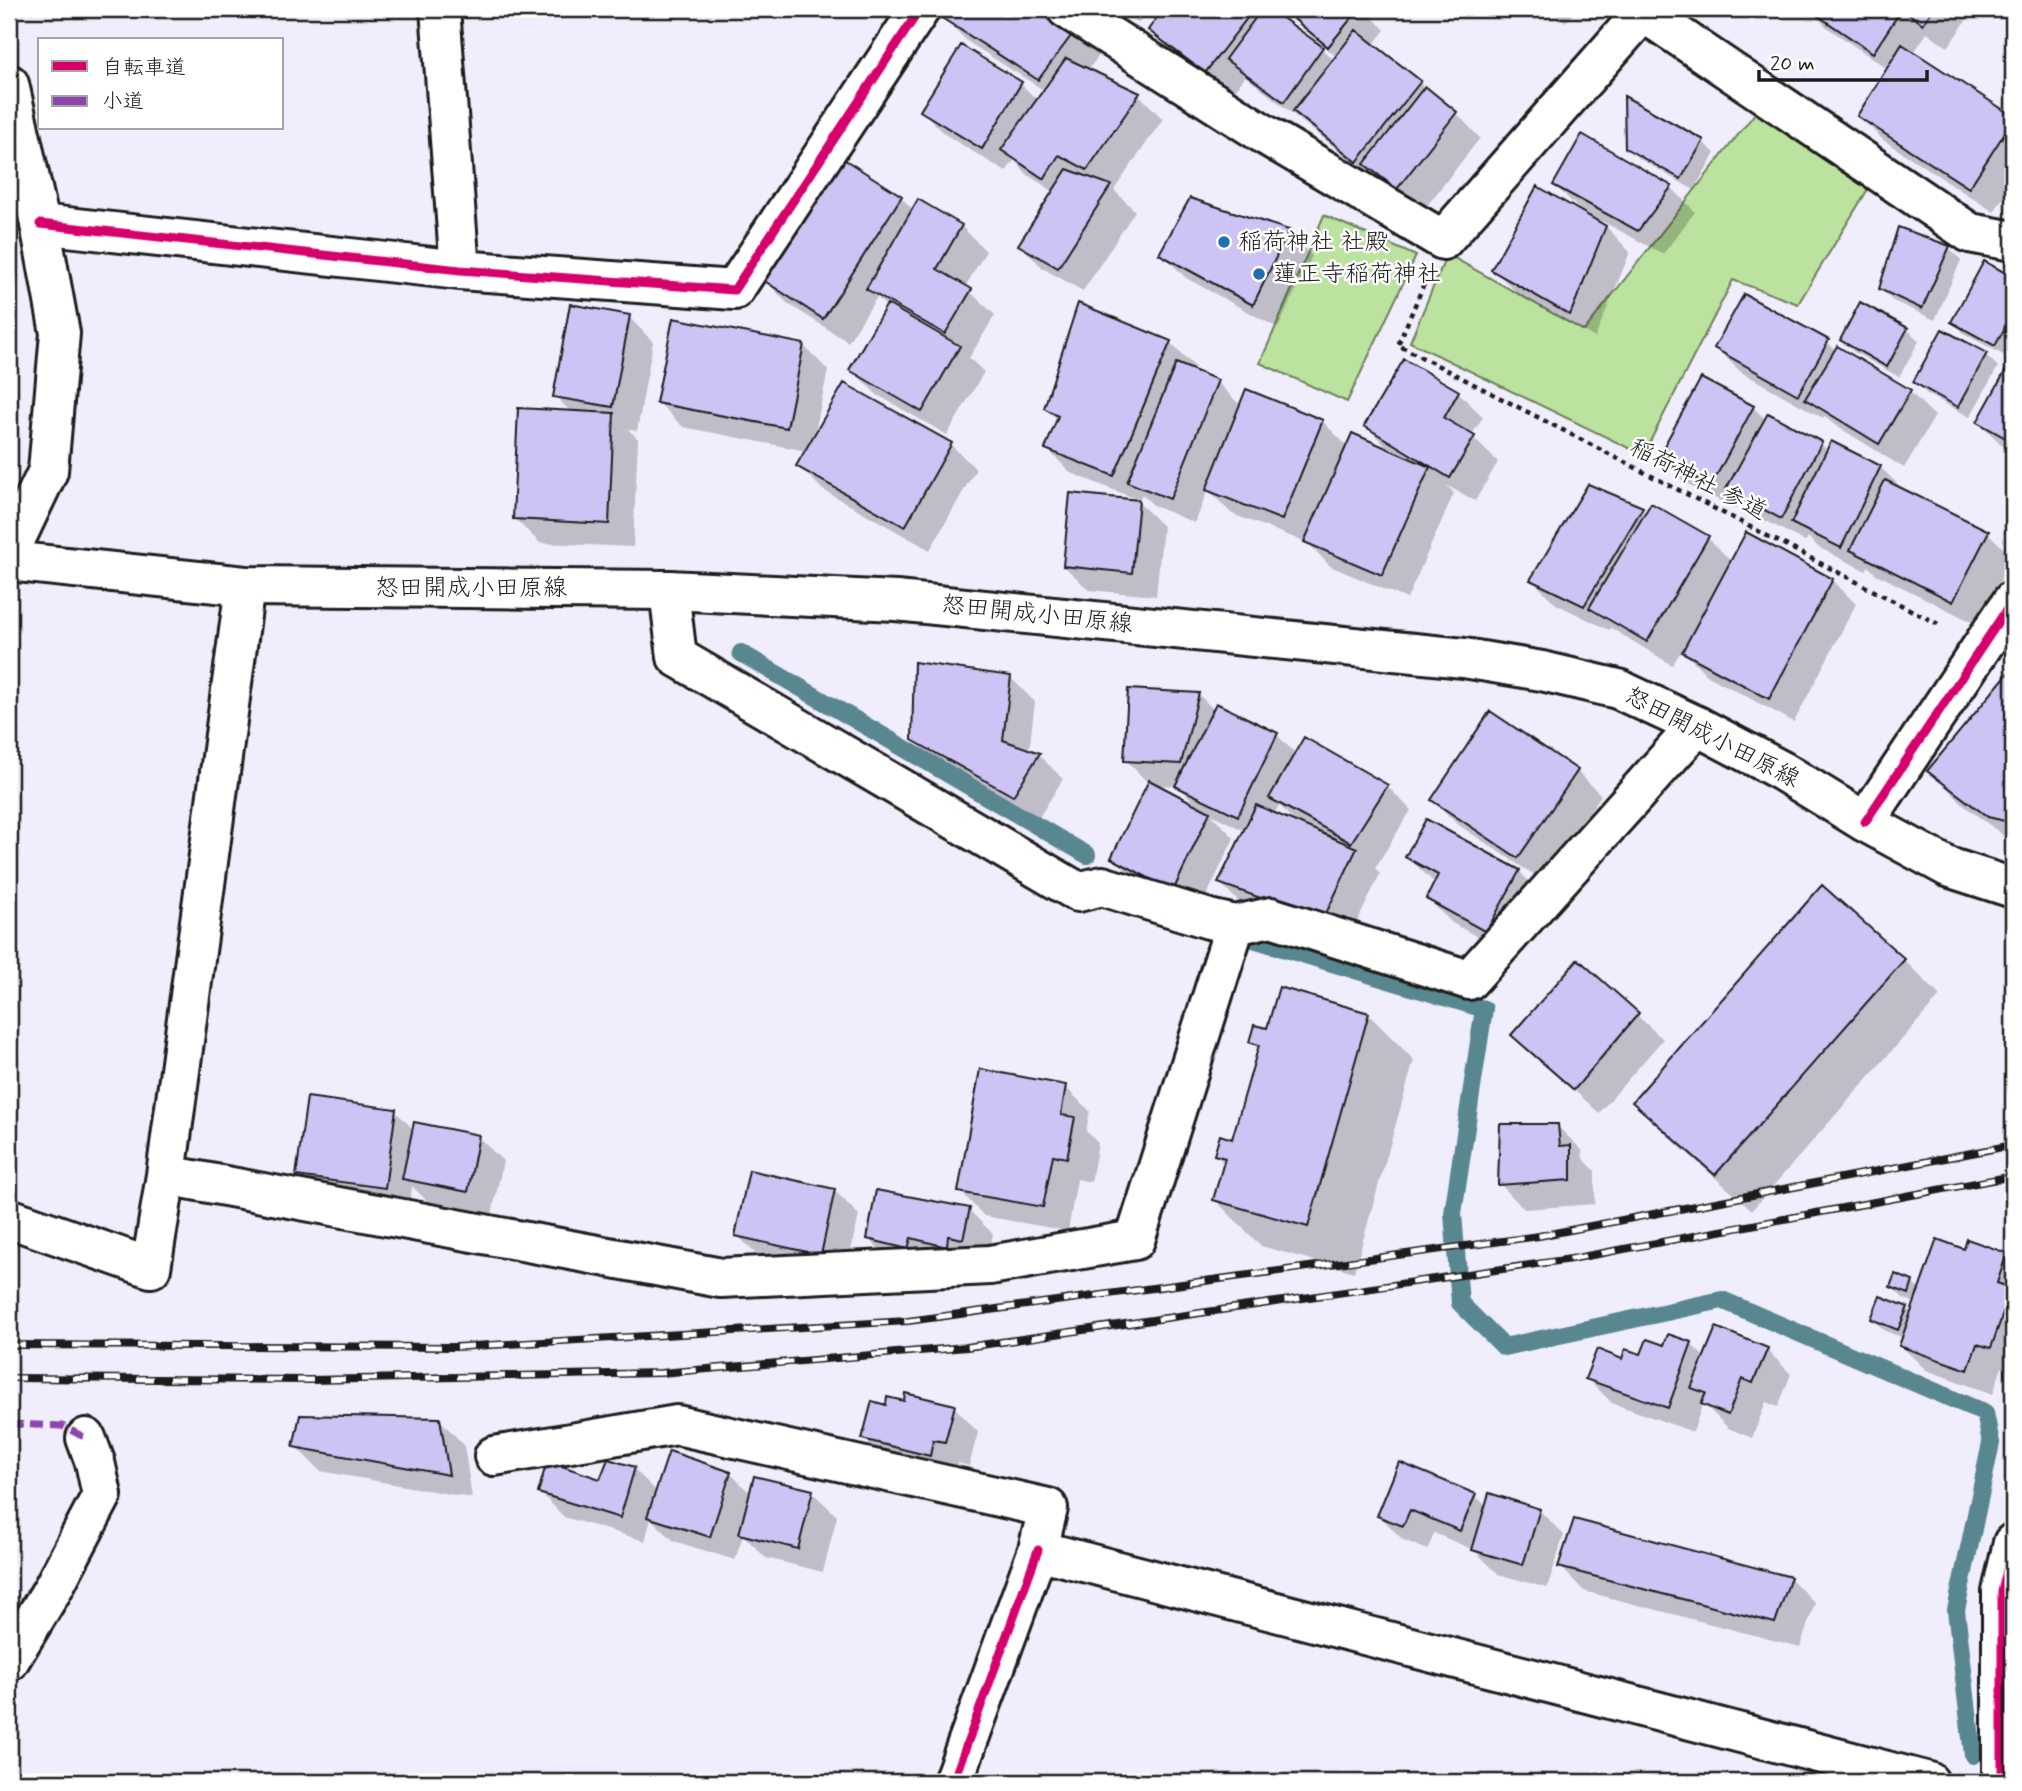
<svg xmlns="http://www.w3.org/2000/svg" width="2022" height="1791" viewBox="0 0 2022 1791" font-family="Mynerve,'Klee One',sans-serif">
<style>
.green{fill:#bbe29e;stroke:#6c7f5d;stroke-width:2}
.shadow{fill:#0003;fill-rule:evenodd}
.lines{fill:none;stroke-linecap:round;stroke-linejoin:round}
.stream{stroke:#588790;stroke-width:18}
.building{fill:#cec3f5;stroke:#1c1c1c;stroke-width:2}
.minor-casing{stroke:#1c1c1c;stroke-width:44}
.major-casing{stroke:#1c1c1c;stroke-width:44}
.path{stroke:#1c1c1c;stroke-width:4.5;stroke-dasharray:5 5;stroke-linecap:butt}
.minor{stroke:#fff;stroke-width:38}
.major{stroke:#fff;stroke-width:38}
.rail-casing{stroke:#1c1c1c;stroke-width:8}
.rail{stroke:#fff;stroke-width:5;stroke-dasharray:16;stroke-linecap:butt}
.quiet{stroke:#8e44ad;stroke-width:7;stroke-dasharray:14 7;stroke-linecap:butt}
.cycleway-casing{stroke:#fff;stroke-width:13}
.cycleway{stroke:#d6006c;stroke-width:9}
.poi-dot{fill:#1f6fb2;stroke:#fff;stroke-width:2.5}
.labels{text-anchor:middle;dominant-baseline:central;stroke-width:5;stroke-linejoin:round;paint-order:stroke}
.poi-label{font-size:24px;fill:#1c1c1c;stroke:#fff;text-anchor:start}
.street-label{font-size:24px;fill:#1c1c1c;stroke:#fff}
</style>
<rect width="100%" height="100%" fill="#f0edfc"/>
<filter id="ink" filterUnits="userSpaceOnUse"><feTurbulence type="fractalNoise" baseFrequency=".0143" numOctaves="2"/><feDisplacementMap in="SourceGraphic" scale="14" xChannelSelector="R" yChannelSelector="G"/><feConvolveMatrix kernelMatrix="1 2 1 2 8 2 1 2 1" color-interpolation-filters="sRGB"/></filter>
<g filter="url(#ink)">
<!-- green -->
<path class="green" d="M 1756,112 L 1871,184 L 1798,304 L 1733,280 L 1643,455 L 1410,342 L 1447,254 L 1584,331 Z
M 1324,215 L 1416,256 L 1347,402 L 1260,363 Z"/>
<!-- shadow -->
<path class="shadow" d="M 950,9 L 1042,9 L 1076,29 L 1100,54 L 1088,70 L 1139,95 L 1163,119 L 1114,190 L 1135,211 L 1083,291 L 1044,269 L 1020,245 L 1054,192 L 1028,175 L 1014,160 L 1006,172 L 946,135 L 922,111 L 1021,84 L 1038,101 L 1045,91 L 968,42 L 944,18 Z
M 1120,9 L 1149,9 L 1138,23 Z
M 1166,9 L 1261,9 L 1262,11 L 1267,9 L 1322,49 L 1334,60 L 1337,57 L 1279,9 L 1364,9 L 1385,30 L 1373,45 L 1456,113 L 1480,138 L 1422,212 L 1384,182 L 1382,185 L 1245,76 L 1231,96 L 1175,54 L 1150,30 Z
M 1374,9 L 1388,9 L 1383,16 Z
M 1549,9 L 1577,9 L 1566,22 Z
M 1808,9 L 1974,9 L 1948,47 L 1927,33 L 1913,54 L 2013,118 L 2013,182 L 1994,212 L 1883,140 L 1859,116 L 1888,69 L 1828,28 Z
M 1703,142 L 1715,153 L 1694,190 L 1640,159 L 1627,147 Z
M 1555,185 L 1671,187 L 1695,212 L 1663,254 L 1600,220 L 1630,252 L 1595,338 L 1518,294 L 1493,269 L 1583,213 Z
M 901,197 L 914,211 L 919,202 L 961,226 L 986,251 L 965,287 L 995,315 L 969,358 L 984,372 L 947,435 L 876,394 L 851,369 L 887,307 L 877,297 L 848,342 L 787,303 L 763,278 Z
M 1288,232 L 1312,256 L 1278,328 L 1186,278 L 1161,253 Z
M 1949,248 L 1961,260 L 1935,320 L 1893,301 L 1881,289 Z
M 1985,264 L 2013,279 L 2013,346 L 2007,357 L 1965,334 L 1953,322 Z
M 1079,305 L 1170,343 L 1195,367 L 1193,372 L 1217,382 L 1241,406 L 1322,421 L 1348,447 L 1392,452 L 1366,426 L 1404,361 L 1458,392 L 1483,417 L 1471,436 L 1498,462 L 1475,501 L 1446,485 L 1454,493 L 1407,599 L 1330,566 L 1308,543 L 1232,514 L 1208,490 L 1195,523 L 1154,506 L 1142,494 L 1139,500 L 1071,473 L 1047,449 L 1058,420 L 1046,408 Z
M 629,317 L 653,342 L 637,431 L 628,429 L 638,439 L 633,547 L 540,543 L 515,519 L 571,412 L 555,396 Z
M 1907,329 L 1919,341 L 1899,377 L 1854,352 L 1842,340 Z
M 1827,342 L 1836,351 L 1838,348 L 1910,392 L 1935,416 L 1904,468 L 1832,423 L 1824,416 L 1823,418 L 1741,372 L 1716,348 Z
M 803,345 L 828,370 L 814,437 L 951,445 L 976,469 L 930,550 L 823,490 L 799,466 L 807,451 L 683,427 L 658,402 Z
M 1986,355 L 1998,367 L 1970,417 L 1927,394 L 1915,382 Z
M 2013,361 L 2013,452 L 2003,446 L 1979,422 Z
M 1753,407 L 1766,420 L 1821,444 L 1828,451 L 1832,443 L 1880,467 L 1905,491 L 1988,533 L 2012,557 L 1978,625 L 1876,574 L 1868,566 L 1866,571 L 1818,547 L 1808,537 L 1805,542 L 1752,513 L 1740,501 L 1736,509 L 1684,482 L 1660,457 Z
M 1588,486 L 1642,509 L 1647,514 L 1652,505 L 1708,538 L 1732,562 L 1832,580 L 1856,604 L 1794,722 L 1708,676 L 1682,650 L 1672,665 L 1611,628 L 1609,630 L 1556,604 L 1532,580 Z
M 1138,502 L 1163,526 L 1156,596 L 1089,590 L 1064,566 Z
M 2013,670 L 2013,843 L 1966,807 L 1930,771 Z
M 1011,678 L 1035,702 L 1029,751 L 1039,755 L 1063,779 L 1038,819 L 938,764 L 913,739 Z
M 1129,690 L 1199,695 L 1214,710 L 1217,706 L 1277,735 L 1296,754 L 1387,786 L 1411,810 L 1375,868 L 1380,874 L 1347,943 L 1244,907 L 1220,883 L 1245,831 L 1211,814 L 1234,838 L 1198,914 L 1138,882 L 1114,858 L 1149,784 L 1126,760 ZM 1155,785 L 1178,786 L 1200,808 ZM 1279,805 L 1298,825 L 1274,815 Z
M 1577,771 L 1601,795 L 1543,881 L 1457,824 L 1433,800 Z
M 1407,857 L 1519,871 L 1543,896 L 1511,955 L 1452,923 L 1428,899 L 1436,884 Z
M 1822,888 L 1904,960 L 1940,996 L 1752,1210 L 1670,1138 L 1634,1102 Z
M 1578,962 L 1663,1039 L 1599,1113 L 1514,1035 Z
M 1368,1014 L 1414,1060 L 1354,1272 L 1261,1246 L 1215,1200 L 1225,1164 L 1216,1155 L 1233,1141 L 1259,1050 L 1251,1041 L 1268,1030 Z
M 1065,1087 L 1090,1111 L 1086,1131 L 1098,1143 L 1091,1182 L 1077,1179 L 1068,1231 L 984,1216 L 960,1191 Z
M 395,1111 L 414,1130 L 478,1137 L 503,1161 L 492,1215 L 429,1203 L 412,1186 L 409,1211 L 322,1200 L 298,1175 Z
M 1557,1126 L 1582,1150 L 1583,1158 L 1595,1171 L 1595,1204 L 1524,1209 L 1500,1184 Z
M 834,1190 L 859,1215 L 845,1278 L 762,1260 L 737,1235 Z
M 969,1210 L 993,1234 L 987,1263 L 893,1263 L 869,1239 Z
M 1965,1251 L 2006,1255 L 2013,1262 L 2013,1371 L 2002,1367 L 1993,1394 L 1926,1370 L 1901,1346 L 1904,1338 L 1885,1331 L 1873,1319 L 1907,1309 L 1912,1314 L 1917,1303 L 1904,1299 L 1892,1287 L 1896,1276 L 1912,1283 L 1921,1291 Z
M 1691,1344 L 1705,1358 L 1767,1350 L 1791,1374 L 1778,1407 L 1766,1402 L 1752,1438 L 1728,1428 L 1703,1403 L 1693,1432 L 1612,1403 L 1587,1378 L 1623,1361 Z
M 887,1407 L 954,1407 L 978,1432 L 969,1466 L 958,1463 L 954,1480 L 889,1463 L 864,1439 Z
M 440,1420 L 464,1445 L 472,1498 L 320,1471 L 295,1446 Z
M 609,1461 L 634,1469 L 657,1492 L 730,1473 L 751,1494 L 812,1492 L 837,1516 L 823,1572 L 766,1558 L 743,1535 L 735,1560 L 674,1541 L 651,1519 L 645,1541 L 564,1517 L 540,1492 L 601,1481 Z
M 1475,1495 L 1487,1507 L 1539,1510 L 1564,1535 L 1547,1588 L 1498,1574 L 1474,1550 L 1434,1533 L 1428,1550 L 1403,1540 L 1379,1515 Z
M 1560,1566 L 1790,1578 L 1815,1603 L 1800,1647 L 1584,1591 Z"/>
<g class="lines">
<!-- stream -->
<path class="stream" d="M 741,653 L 1087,855
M 1253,939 L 1484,1009 L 1453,1213 L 1460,1303 L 1504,1347 L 1722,1300 L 1985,1413 L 1991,1443 L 1956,1610 L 1973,1755"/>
</g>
<!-- building -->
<path class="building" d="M 948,9 L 1045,9 L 1077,28 L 1038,80 L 942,18 Z
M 1163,9 L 1254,9 L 1205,73 L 1148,30 Z
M 1262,9 L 1270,9 L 1323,47 L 1284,102 L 1225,59 Z
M 1282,9 L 1359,9 L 1328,47 Z
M 1808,9 L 1933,9 L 1923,24 L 1902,9 L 1873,53 Z
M 1356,30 L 1421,81 L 1357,162 L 1293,111 Z
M 1902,44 L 2013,116 L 2013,120 L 1969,188 L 1857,116 Z
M 961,45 L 1022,82 L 982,149 L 920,111 Z
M 1066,58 L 1140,93 L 1087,170 L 1059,155 L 1044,179 L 1001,150 Z
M 1425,86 L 1457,112 L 1397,189 L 1364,164 Z
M 1624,96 L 1704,140 L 1681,179 L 1625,148 Z
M 1582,134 L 1672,186 L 1638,231 L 1553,185 Z
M 839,156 L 902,196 L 823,319 L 760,278 Z
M 1067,169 L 1111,185 L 1058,268 L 1018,245 Z
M 1537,186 L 1606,226 L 1570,315 L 1491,270 Z
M 1190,198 L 1289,230 L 1253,305 L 1159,254 Z
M 918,199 L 962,225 L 937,269 L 972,289 L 945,334 L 866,289 Z
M 1898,227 L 1950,246 L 1922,309 L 1879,289 Z
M 1984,261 L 2013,277 L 2013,313 L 1995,346 L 1951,322 Z
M 1744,294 L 1829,340 L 1798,395 L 1714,348 Z
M 1860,302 L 1908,328 L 1887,367 L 1840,340 Z
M 1078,303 L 1171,341 L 1114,476 L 1045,449 L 1058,416 L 1044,408 Z
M 570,304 L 630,315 L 613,407 L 553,397 Z
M 887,304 L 960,346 L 922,412 L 849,370 Z
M 673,318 L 804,344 L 787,428 L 656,403 Z
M 1942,329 L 1987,353 L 1958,407 L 1913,382 Z
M 1837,346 L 1911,390 L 1879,444 L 1805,399 Z
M 1404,359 L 1459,391 L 1444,418 L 1475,436 L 1450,478 L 1364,426 Z
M 2012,359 L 2013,359 L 2013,442 L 1977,422 Z
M 1176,363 L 1218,380 L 1170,499 L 1127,482 Z
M 1701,378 L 1754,406 L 1711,486 L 1658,457 Z
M 844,383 L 952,443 L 905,527 L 796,466 Z
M 1246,389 L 1323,420 L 1282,520 L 1206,490 Z
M 518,408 L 614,413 L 609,524 L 513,519 Z
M 1768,413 L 1822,442 L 1781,519 L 1726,489 Z
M 1352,433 L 1430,467 L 1382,575 L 1304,542 Z
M 1831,441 L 1881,466 L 1841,548 L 1791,523 Z
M 1885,480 L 1989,531 L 1953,602 L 1850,550 Z
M 1588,484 L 1643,507 L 1584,606 L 1530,580 Z
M 1070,493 L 1139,500 L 1132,573 L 1063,566 Z
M 1651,503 L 1709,536 L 1647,642 L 1589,608 Z
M 1746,532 L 1833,579 L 1769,699 L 1682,652 Z
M 914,662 L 1011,676 L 1003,740 L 1040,753 L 1013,796 L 912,740 Z
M 2013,667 L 2013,823 L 1988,817 L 1927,771 Z
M 1128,689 L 1199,693 L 1181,764 L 1124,761 Z
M 1216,703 L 1278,733 L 1238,816 L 1175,786 Z
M 1490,711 L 1578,770 L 1518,858 L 1431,800 Z
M 1304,737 L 1388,785 L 1351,843 L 1269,798 Z
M 1149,780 L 1210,812 L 1173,891 L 1111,858 Z
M 1256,805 L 1357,848 L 1323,920 L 1218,883 Z
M 1426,819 L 1520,870 L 1486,932 L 1426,899 L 1438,875 L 1405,857 Z
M 1822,885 L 1905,959 L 1715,1175 L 1632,1102 Z
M 1578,959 L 1639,1013 L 1574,1090 L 1511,1035 Z
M 1279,987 L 1369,1013 L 1308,1227 L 1213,1200 L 1225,1158 L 1214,1155 L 1220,1135 L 1232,1139 L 1259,1045 L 1249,1042 L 1254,1025 L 1267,1028 Z
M 980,1069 L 1066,1085 L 1061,1115 L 1075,1117 L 1067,1158 L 1053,1155 L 1043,1207 L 958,1192 Z
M 307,1097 L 396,1109 L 385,1188 L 296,1176 Z
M 414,1122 L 479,1135 L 468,1192 L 402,1179 Z
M 1500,1124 L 1558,1124 L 1560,1146 L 1571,1145 L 1571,1180 L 1498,1185 Z
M 749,1170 L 835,1189 L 821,1255 L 735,1236 Z
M 876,1190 L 970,1208 L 963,1239 L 948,1236 L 947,1247 L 911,1238 L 908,1249 L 867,1239 Z
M 1937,1239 L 1964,1249 L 1967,1239 L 2007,1253 L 1997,1283 L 2012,1288 L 1991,1348 L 1977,1344 L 1968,1370 L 1899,1346 Z
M 1895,1274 L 1913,1281 L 1909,1294 L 1890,1287 Z
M 1880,1296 L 1908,1307 L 1898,1330 L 1871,1319 Z
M 1716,1327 L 1768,1348 L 1753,1383 L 1742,1379 L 1728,1415 L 1701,1404 L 1706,1393 L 1691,1388 Z
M 1668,1334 L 1692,1342 L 1668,1408 L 1585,1379 L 1597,1349 L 1622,1359 L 1625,1349 L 1641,1354 L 1647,1339 L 1664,1345 Z
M 905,1393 L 955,1405 L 945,1442 L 933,1440 L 930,1456 L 862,1439 L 872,1401 L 886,1405 L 887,1397 L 904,1401 Z
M 300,1415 L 440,1418 L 449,1475 L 293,1447 Z
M 669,1451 L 731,1472 L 710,1537 L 647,1517 Z
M 608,1459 L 635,1467 L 620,1518 L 538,1493 L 547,1461 L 600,1479 Z
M 1399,1462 L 1476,1494 L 1460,1531 L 1410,1510 L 1403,1526 L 1377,1516 Z
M 754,1476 L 813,1490 L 798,1549 L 739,1534 Z
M 1489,1493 L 1540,1509 L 1523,1565 L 1472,1550 Z
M 1574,1519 L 1791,1577 L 1775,1623 L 1558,1567 Z"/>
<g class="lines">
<defs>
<path id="minor" d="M 440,9 L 460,270
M 1067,9 L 1267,136 L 1443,240 L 1646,9
M 1643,12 L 1970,233 L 2013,241
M 40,224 L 460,270 L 734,290 L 920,9
M 669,590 L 677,657 L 1078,892 L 1102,886 L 1209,919 L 1235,925 L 1271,917 L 1469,980 L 1697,726
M 1865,822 L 2013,600
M 166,1175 L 721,1278 L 990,1265 L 1135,1240 L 1235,925
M 9,1218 L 151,1268 L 166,1175 L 245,586
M 494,1456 L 677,1425 L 1048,1508 L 1038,1550 L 953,1782
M 1038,1550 L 1929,1782
M 9,1661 L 52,1590 L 102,1495 L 95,1462 L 86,1438
M 2002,1782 L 2002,1592 L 2013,1543"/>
<path id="major" d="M 9,84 L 40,224 L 60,333 L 48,471 L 9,553
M 9,561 L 245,586 L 669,590 L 896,601 L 1464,658 L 1542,671 L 1618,689 L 1697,726 L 1782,771 L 1865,822 L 1948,867 L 2013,888"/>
</defs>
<!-- minor casing -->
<use href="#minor" class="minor-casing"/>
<!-- major casing -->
<use href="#major" class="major-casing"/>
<!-- path -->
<path class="path" d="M 1424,284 L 1398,345 L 1938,624"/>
<!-- minor -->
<use href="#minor" class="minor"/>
<!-- major -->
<use href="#major" class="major"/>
<defs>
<path id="rail" d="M 9,1345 L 455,1347 L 908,1321 L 1539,1236 L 2013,1145
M 9,1378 L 311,1380 L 661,1373 L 967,1347 L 1571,1259 L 2013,1176"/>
</defs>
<!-- rail casing -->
<use href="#rail" class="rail-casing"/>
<!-- rail -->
<use href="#rail" class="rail"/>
<!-- quiet -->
<path class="quiet" d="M 9,1424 L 62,1426 L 86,1438"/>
<defs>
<path id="cycleway" d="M 40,224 L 460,270 L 734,290 L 920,9
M 1865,822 L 2013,600
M 953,1782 L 1038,1550
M 2002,1782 L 2002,1592 L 2013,1543"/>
</defs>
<!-- cycleway casing -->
<use href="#cycleway" class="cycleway-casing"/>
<!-- cycleway -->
<use href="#cycleway" class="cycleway"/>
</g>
</g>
<!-- markers -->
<g class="poi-dot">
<circle cx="1224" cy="242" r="7"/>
<circle cx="1259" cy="274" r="7"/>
</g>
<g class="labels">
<!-- poi labels -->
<g class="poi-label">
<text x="1238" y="242">稲荷神社 社殿</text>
<text x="1273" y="274">蓮正寺稲荷神社</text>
</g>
<!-- street labels -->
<g class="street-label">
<text transform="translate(1698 480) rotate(27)">稲荷神社 参道</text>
<text x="471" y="588">怒田開成小田原線</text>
<text transform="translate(1037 615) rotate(6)">怒田開成小田原線</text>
<text transform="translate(1712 738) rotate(27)">怒田開成小田原線</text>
</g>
</g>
<!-- margin -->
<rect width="2022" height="1791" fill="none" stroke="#fff" stroke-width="35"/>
<rect x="18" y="18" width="1987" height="1756" fill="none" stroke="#1c1c1c" stroke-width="2.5" filter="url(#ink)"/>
<!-- legend -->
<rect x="38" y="38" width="245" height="91" fill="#ffffff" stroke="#a4a4a4" stroke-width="2"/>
<rect x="52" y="61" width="35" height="10" fill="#d6006c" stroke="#a4a4a4" stroke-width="2"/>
<text x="102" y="74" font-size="21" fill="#1c1c1c">自転車道</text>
<rect x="52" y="96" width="35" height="10" fill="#8e44ad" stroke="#a4a4a4" stroke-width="2"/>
<text x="102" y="108" font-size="21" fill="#1c1c1c">小道</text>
<!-- scale -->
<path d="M1759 70v10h168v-10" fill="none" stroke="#1c1c1c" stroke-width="3.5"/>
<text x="1770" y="70" font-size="21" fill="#1c1c1c" stroke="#ffffff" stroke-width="5" paint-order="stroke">20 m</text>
</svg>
